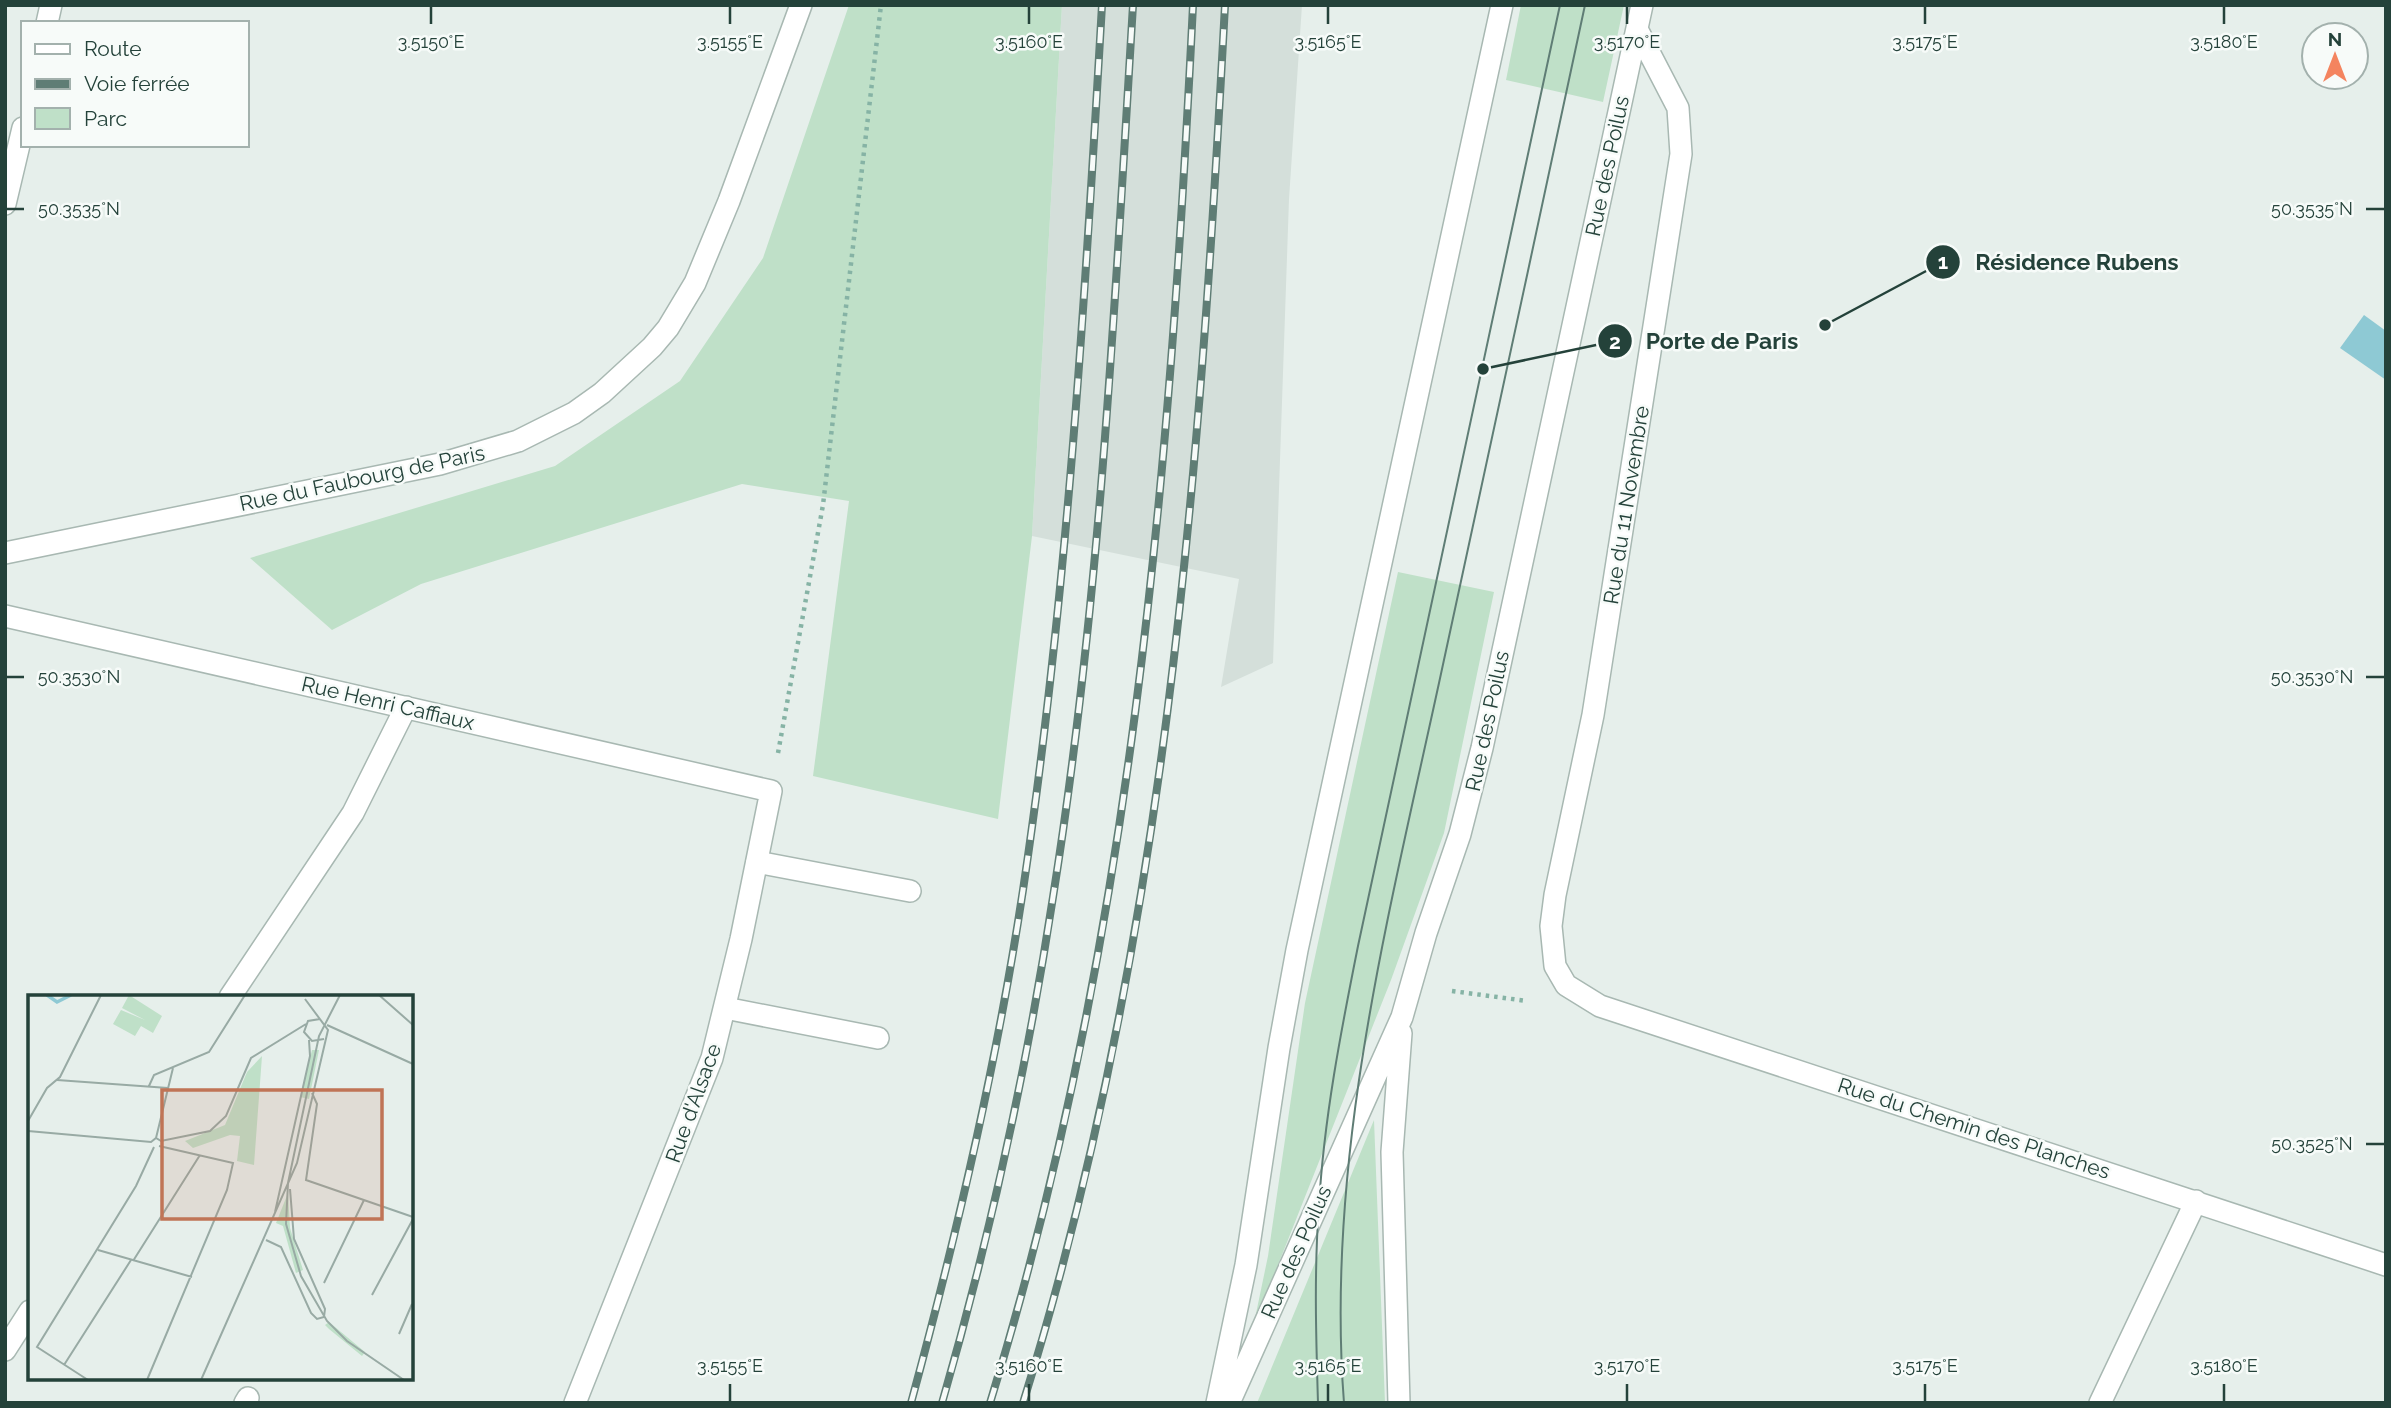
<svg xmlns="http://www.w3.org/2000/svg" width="2391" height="1408" viewBox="0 0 2391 1408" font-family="Raleway,sans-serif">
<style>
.built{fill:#d4dfda}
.green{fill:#bfe0c8}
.water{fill:#8ec9d4}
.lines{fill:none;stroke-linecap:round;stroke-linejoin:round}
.lane-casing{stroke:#a8b8b2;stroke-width:24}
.street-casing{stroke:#a8b8b2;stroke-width:24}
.path{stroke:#86b3a5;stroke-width:4.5;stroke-dasharray:3.5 5;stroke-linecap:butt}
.lane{stroke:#fff;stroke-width:21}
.street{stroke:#fff;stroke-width:21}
.tram{stroke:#5f7d75;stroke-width:2}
.rail-casing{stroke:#5f7d75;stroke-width:8}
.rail{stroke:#f7fbf9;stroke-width:5;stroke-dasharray:16;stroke-linecap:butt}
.ticks{fill:none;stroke:#24423a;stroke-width:2.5}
.labels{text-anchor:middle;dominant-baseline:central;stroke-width:5;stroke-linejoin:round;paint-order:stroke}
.street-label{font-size:21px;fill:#24423a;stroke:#f7fbf9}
.inset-river{fill:none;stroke:#8ec9d4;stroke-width:3.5}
.inset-road{fill:none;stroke:#98aaa4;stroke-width:2}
.view{fill:#c07456;fill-opacity:0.15;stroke:#c07456;stroke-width:3.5}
.inset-edge{fill:none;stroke:#24423a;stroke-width:3.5}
.ticks-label{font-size:18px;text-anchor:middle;fill:#24423a;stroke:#f7fbf9;stroke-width:5;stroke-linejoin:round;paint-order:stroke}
.leader{fill:none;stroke:#24423a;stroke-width:2.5}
.callout-dot{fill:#24423a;stroke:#f7fbf9;stroke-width:2.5}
.mark-label{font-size:21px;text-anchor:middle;font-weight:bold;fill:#fff}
.callout-label{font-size:23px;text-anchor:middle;font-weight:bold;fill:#24423a;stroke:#f7fbf9;stroke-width:5;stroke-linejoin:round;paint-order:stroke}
</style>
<rect width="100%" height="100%" fill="#e6efeb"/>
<!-- built -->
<path class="built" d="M 1062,5 L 1302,5 L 1289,199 L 1273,663 L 1221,687 L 1239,579 L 1032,536 Z"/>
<!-- green -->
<path class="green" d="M 849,5 L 1062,5 L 1032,536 L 998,819 L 813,776 L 849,501 L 742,484 L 421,584 L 332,630 L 250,558 L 555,466 L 680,381 L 763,258 Z
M 1521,5 L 1624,5 L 1603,102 L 1506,80 Z
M 1398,572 L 1494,592 L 1444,833 L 1391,980 L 1253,1328 L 1268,1256 L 1305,1003 Z
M 1374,1120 L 1385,1403 L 1257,1403 Z"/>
<!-- water -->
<path class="water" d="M 2364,315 L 2386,331 L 2386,380 L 2340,348 Z"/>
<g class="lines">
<defs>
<path id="lane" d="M 757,862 L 910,891
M 725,1008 L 878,1038
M 245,1403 L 248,1398"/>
<path id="street" d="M 47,23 L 51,5
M 1637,29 L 1678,108 L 1681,154 L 1593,715 L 1555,895 L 1551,926 L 1555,966 L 1566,985 L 1600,1006 L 2386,1265
M 5,204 L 23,128
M 5,553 L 440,464 L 518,441 L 574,413 L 602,393 L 652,347 L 668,328 L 695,283 L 729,201 L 801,5
M 5,616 L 771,791 L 741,939 L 712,1058 L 575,1403
M 230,997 L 353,813 L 406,707
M 5,1350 L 30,1311
M 1217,1403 L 1246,1265 L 1279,1048 L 1297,950 L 1502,5
M 1229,1403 L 1402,1017 L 1426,933 L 1460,834 L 1482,748 L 1642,5
M 1399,1403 L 1392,1152 L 1401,1033
M 2100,1403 L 2196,1201"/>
</defs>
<!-- lane casing -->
<use href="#lane" class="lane-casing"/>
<!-- street casing -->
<use href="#street" class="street-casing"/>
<!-- path -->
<path class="path" d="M 778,753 L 823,505 L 881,5
M 1452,991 L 1527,1001"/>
<!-- lane -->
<use href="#lane" class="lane"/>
<!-- street -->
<use href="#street" class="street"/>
<!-- tram -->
<path class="tram" d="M 1318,1403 C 1316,1337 1314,1271 1319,1205 C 1324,1118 1341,1031 1358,946 L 1560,5
M 1344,1403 C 1325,1160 1388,918 1439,683 C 1489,457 1536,231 1585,5"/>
<defs>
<path id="rail" d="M 911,1403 C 957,1234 997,1063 1023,890 C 1067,596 1085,301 1102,5
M 942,1403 C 990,1237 1027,1067 1053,897 C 1100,602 1115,303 1133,5
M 990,1403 C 1130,951 1170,475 1193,5
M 1023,1403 C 1164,952 1200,474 1225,5"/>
</defs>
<!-- rail casing -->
<use href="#rail" class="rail-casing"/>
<!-- rail -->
<use href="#rail" class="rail"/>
</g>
<!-- ticks -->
<path class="ticks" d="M 431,7 L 431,24M 730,7 L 730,24M 1029,7 L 1029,24M 1328,7 L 1328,24M 1627,7 L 1627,24M 1925,7 L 1925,24M 2224,7 L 2224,24M 7,209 L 24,209M 2366,209 L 2384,209M 7,677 L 24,677M 2366,677 L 2384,677M 2366,1144 L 2384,1144M 730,1384 L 730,1401M 1029,1384 L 1029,1401M 1328,1384 L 1328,1401M 1627,1384 L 1627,1401M 1925,1384 L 1925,1401M 2224,1384 L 2224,1401"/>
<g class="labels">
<!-- street labels -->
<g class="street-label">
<text transform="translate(1607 166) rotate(-78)">Rue des Poilus</text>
<text transform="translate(362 478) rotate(-12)">Rue du Faubourg de Paris</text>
<text transform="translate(1626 505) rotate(-81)">Rue du 11 Novembre</text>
<text transform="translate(388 703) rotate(13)">Rue Henri Caffiaux</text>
<text transform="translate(1487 721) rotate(-78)">Rue des Poilus</text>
<text transform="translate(693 1103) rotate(-70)">Rue d'Alsace</text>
<text transform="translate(1974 1128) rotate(18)">Rue du Chemin des Planches</text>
<text transform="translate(1296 1252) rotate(-66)">Rue des Poilus</text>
</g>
</g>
<!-- overview -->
<g transform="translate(28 995)">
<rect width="385" height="385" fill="#e6efeb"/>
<path d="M 101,0 L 134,21 L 125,38 L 113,31 L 107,41 L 85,29 L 93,15 L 117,25 L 94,13 ZM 284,55 L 291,55 L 281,104 L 272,102 ZM 234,61 L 226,170 L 209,166 L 212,141 L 202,140 L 165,153 L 157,146 L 197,130 L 219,77 ZM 260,198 L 262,233 L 275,275 L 268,278 L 255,231 L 248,228 ZM 301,327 L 337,357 L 334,361 L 301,334 L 297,330 Z" fill="#bfe0c8"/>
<path class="inset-river" d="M 19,0 L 29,7 L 43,0"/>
<path class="inset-road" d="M 312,0 L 291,41 L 260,188 L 258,229 L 273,281 L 299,326 L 319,346 L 376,385M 351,0 L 385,30M 292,24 L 280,26 L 276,37 L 284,46 L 296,44M 299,30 L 385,69M 29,85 L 140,93M 121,91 L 126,80 L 181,57 L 217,0M 284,98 L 289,109 L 278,185 L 385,222M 0,126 L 19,93 L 32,82 L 73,0M 0,136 L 123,147 L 128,143 L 133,146 L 182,136 L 198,121 L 223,63 L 278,29M 128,143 L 145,73M 247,217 L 282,61 L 281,45M 238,245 L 253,252 L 283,318 L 289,324 L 296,322 L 297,314 L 266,244 L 262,194M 70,255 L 164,282M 105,266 L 172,160M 296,288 L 336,205M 344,300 L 385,224M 371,339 L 384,309M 36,370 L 103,265M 60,385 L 9,352 L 108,191 L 126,152M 119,385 L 199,195 L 205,168 L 131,151M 173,385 L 269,168 L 300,35 L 277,4"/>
<path class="view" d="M 134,95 L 354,95 L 354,224 L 134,224 Z"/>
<rect width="385" height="385" class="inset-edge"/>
</g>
<g class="ticks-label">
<text x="431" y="48">3.5150°E</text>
<text x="730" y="48">3.5155°E</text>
<text x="1029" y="48">3.5160°E</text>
<text x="1328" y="48">3.5165°E</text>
<text x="1627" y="48">3.5170°E</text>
<text x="1925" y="48">3.5175°E</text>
<text x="2224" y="48">3.5180°E</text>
<text x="79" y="215">50.3535°N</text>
<text x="2312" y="215">50.3535°N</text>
<text x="79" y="683">50.3530°N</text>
<text x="2312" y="683">50.3530°N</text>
<text x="2312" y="1150">50.3525°N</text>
<text x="730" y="1372">3.5155°E</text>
<text x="1029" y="1372">3.5160°E</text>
<text x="1328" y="1372">3.5165°E</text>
<text x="1627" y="1372">3.5170°E</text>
<text x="1925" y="1372">3.5175°E</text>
<text x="2224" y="1372">3.5180°E</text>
</g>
<!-- callouts -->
<path class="leader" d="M1825 325L1943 262M1483 369L1615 341"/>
<g class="callout-dot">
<circle cx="1825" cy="325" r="7"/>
<circle cx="1483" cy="369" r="7"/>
<circle cx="1943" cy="262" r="18"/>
<circle cx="1615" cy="341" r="18"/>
</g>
<g class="mark-label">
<text x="1943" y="269">1</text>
<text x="1615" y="349">2</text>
</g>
<g class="callout-label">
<text x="2077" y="270">Résidence Rubens</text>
<text x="1722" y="349">Porte de Paris</text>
</g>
<!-- border -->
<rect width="2391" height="1408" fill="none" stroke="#24423a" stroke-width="14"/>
<!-- legend -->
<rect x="21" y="21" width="228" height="126" fill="#f7fbf9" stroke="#a3b1ad" stroke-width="2"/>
<rect x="35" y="44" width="35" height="10" fill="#ffffff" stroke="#a3b1ad" stroke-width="2"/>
<text x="84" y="56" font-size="21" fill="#24423a">Route</text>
<rect x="35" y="79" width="35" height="10" fill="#5f7d75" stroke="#a3b1ad" stroke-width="2"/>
<text x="84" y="91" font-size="21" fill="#24423a">Voie ferrée</text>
<rect x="35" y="108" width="35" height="21" fill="#bfe0c8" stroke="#a3b1ad" stroke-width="2"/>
<text x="84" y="126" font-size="21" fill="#24423a">Parc</text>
<!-- north arrow -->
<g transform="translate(2335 56)"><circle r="33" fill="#f7fbf9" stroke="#a3b1ad" stroke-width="2"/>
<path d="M0-5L12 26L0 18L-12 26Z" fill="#f4845f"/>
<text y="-10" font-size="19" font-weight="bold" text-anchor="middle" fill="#24423a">N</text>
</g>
</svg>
